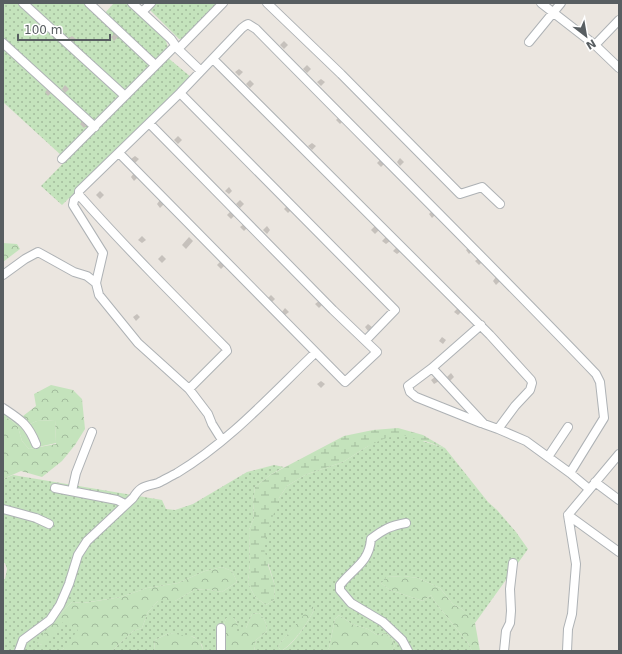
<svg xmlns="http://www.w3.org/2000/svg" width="622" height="654" viewBox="0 0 622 654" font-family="'DejaVu Sans',sans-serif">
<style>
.green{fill:#c4e3bc}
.forest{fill:url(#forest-crowns)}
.wetland{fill:url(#wetland-marsh)}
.garden{fill:url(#garden-dots);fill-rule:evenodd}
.building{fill:#c6c1bc}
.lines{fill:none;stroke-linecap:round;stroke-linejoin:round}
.minor-casing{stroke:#aeb2b5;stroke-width:10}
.minor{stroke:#fff;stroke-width:8}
</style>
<defs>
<pattern id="forest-crowns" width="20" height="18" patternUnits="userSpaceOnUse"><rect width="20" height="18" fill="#c4e3bc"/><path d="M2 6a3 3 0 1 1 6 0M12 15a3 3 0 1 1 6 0" fill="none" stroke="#a2bb9c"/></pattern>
<pattern id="wetland-marsh" width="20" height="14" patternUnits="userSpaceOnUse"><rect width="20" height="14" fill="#c4e3bc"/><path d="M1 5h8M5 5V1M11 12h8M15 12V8" fill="none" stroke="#a2bb9c"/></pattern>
<pattern id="garden-dots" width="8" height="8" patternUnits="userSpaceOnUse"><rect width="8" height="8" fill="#c4e3bc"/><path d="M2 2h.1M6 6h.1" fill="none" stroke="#a2bb9c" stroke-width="1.8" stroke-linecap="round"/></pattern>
</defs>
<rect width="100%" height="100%" fill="#ebe6e0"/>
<!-- green -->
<path class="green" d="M 3,406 L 23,416 L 30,424 L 37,421 L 55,420 L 56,443 L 29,449 L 22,441 L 18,427 L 11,420 L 3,417 Z"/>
<!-- forest -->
<path class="forest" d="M 3,243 L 17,244 L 20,249 L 3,262 Z
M 51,385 L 73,390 L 82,399 L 85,429 L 75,445 L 62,461 L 42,477 L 21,471 L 3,479 L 3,417 L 11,420 L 18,427 L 22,441 L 29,449 L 56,444 L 55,420 L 37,421 L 30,424 L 23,416 L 36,406 L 34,394 Z
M 222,567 L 232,571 L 237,582 L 222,592 L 205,589 L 194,590 L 175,601 L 158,601 L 148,612 L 142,628 L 133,631 L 112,651 L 60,651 L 64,648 L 42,645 L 36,643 L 50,625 L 72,602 L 84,603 L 121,597 L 147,588 L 178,583 L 205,571 Z
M 403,576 L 418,578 L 440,588 L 453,604 L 462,609 L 471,617 L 475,623 L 480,651 L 472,651 L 468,643 L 435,602 L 431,595 L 423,601 L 390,590 L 381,583 L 385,577 Z
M 312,604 L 314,610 C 308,622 294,644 281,651 L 278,646 Z
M 259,613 C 264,618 267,623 267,631 L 256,640 L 254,651 L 223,651 L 224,625 L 226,618 L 234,618 L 238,624 L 246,628 L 252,614 Z
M 339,615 L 352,624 L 368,629 L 377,635 L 385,633 L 392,639 L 395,646 L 391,651 L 327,651 L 329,648 L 335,619 Z
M 169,633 C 183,634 201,634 203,651 L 154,651 L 155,640 Z"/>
<!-- wetland -->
<path class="wetland" d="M 398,428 L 423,435 L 445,448 L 425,441 L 368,446 L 343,462 L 305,475 L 287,486 L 279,498 L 268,565 L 275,586 L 274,600 L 266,605 L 255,597 L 248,583 L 250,564 L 249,530 L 254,518 L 253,501 L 255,487 L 270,475 L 344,436 L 373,430 Z"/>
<!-- garden -->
<path class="garden" d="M 3,3 L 17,3 L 121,97 L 95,123 L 3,40 Z
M 27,3 L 83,3 L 151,65 L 125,93 Z
M 114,3 L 127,3 L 166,41 L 168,48 L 155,62 L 104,14 Z
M 155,3 L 218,3 L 183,40 L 179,39 L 149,9 Z
M 3,47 L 91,127 L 62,156 L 3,102 Z
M 167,57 L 192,78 L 62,205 L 41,186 Z
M 403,435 L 445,448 L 488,502 L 497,510 L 516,532 L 528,549 L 475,623 L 462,609 L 453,604 L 440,588 L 418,578 L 403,576 L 386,577 L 381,583 L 390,590 L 423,601 L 431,595 L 435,602 L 468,643 L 472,651 L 391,651 L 395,646 L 392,639 L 385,633 L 377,635 L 368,629 L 352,624 L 339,615 L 335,619 L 329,648 L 327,651 L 254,651 L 256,640 L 267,631 C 267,623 264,618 259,613 L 252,614 L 246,628 L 240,633 L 235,633 L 238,624 L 234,618 L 226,618 L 224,625 L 223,651 L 203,651 L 202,645 L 194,637 L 169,633 L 155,640 L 154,651 L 112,651 L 133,631 L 142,628 L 148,612 L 158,601 L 175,601 L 194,590 L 205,589 L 222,592 L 237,582 L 232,571 L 222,567 L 205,571 L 178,583 L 147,588 L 121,597 L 83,603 L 72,602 L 50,625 L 37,643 L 42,645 L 64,621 L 78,630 L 64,648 L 60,651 L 3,651 L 3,579 L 5,579 L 7,569 L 5,563 L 3,563 L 3,479 L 13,475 L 162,500 L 166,509 L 175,510 L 193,504 L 247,472 L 274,465 L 284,467 L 270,475 L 255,487 L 253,501 L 254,518 L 249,530 L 250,564 L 248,583 L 255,597 L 266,605 L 274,600 L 275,586 L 263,546 L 279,498 L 287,486 L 305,475 L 343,462 L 368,446 L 386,438 ZM 312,605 L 314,610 C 308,622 294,645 281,651 L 278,646 Z"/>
<!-- building -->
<path class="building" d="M 114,34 L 118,37 L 114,41 L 111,37 Z
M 72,36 L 76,39 L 72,43 L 68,39 Z
M 284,41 L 288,45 L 284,49 L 280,45 Z
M 307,65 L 311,69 L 307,73 L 303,69 Z
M 239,69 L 243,72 L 239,76 L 235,72 Z
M 321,79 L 325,82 L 321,86 L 317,82 Z
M 250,80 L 254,84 L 250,88 L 246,84 Z
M 65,85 L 69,89 L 65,93 L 62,89 Z
M 48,89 L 52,92 L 48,96 L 45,92 Z
M 340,116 L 344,120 L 340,124 L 336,120 Z
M 84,120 L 88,124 L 84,128 L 80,124 Z
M 178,136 L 182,140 L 178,144 L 174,140 Z
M 312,143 L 316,146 L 312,150 L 308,146 Z
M 135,156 L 139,159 L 135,163 L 131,159 Z
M 400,158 L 404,162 L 400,166 L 397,162 Z
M 381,159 L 385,163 L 381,167 L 377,163 Z
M 134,173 L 138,177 L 134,181 L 131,177 Z
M 229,187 L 232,191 L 229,194 L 225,191 Z
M 100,191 L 104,195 L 100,199 L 96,195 Z
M 160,200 L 164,204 L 160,208 L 157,204 Z
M 240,200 L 244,204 L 240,208 L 236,204 Z
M 288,205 L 292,209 L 288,213 L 284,209 Z
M 231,211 L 235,215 L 231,219 L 227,215 Z
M 432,211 L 436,214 L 432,218 L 429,214 Z
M 244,224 L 248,227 L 244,231 L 240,227 Z
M 267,226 L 270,230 L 267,234 L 263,230 Z
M 375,226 L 379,230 L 375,234 L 371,230 Z
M 142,236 L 146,240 L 142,243 L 138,240 Z
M 189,237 L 193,241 L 186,249 L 182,245 Z
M 386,237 L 390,241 L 386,244 L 382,241 Z
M 397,247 L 401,251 L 397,254 L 393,251 Z
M 469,247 L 473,250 L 469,254 L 466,250 Z
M 162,255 L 166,259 L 162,263 L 158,259 Z
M 479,258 L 483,261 L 479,265 L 475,261 Z
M 221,261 L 225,265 L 221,269 L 217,265 Z
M 496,277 L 500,281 L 496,285 L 493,281 Z
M 271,295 L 275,299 L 271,303 L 267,299 Z
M 319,301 L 323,304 L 319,308 L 315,304 Z
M 285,308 L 289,312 L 285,315 L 282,312 Z
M 458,308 L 461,312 L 458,315 L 454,312 Z
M 137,314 L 140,317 L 136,321 L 133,317 Z
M 368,324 L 372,327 L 368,331 L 365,327 Z
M 442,337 L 446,340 L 443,344 L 439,341 Z
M 451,373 L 454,377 L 450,381 L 447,377 Z
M 435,377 L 439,381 L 434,384 L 431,380 Z
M 321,381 L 325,384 L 321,388 L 317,384 Z"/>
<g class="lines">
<defs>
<path id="minor" d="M 23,3 L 125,96
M 89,3 L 155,65
M 132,3 L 171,39 L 178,49 L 201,71
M 267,3 L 341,74 L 460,194 L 482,187 L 500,204
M 541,3 L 595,45 L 619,68
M 142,12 L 151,3
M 529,42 L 561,3
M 3,43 L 95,127
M 595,45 L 619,20
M 178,49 L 223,3
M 213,59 L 490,335 L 531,380 L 532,383 L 530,390 L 515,406 L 498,429
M 180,93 L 395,310 L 366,340
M 119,153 L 345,382 L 377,352 L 333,310 L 149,123
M 62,159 L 175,46
M 79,195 L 74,200 L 73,205 L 103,253 L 96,283 L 99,295 L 138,343 L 189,389 L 208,414 L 212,424 L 222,440
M 3,275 L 25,259 L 38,252 L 74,272 L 87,276 L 96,283
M 481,325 L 432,368 L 484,424 L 498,429 L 526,441 L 570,473 L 589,489
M 432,368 L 408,386 L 410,392 L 416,397 L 481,423
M 189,389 L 227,351 L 226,348 C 176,298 126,248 79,195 L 79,191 L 180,93 L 242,28 L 246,25 L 248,24 L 256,29 C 369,144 484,257 596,374 L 600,382 L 604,418 L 570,473
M 3,408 C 21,420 28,424 36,444
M 619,454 L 568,515 L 619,552
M 548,457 L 568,427
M 595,482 L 619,500
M 55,488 L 117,500 L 125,504
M 72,491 L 76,473 L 92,432
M 3,509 L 36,518 L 49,524
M 406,523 C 390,526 384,529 371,539 C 369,563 353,568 340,585 L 340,590 L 351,603 L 383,622 L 402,640 L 408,651
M 19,651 L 23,640 L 50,620 L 60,605 L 69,584 L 78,555 L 87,541 L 133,498 C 141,485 145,487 158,483 C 164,480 171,476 177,473 C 230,441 271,395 315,353
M 221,651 L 221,628
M 504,651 L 506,631 L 510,623 L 511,611 L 510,589 L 513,563
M 567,651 L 568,629 L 572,614 L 576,564 L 568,515"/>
</defs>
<!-- minor casing -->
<use href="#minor" class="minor-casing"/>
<!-- minor -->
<use href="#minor" class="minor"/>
</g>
<!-- border -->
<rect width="622" height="654" fill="none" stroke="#585e61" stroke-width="8"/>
<!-- north arrow -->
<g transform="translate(586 36) rotate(149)" stroke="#ffffff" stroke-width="3" paint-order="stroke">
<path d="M0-3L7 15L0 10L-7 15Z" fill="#585e61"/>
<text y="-6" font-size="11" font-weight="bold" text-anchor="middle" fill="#585e61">N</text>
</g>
<!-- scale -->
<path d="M18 34v6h92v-6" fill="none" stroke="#585e61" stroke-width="2"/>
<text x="24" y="34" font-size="12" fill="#585e61" stroke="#ffffff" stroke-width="3" paint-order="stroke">100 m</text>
</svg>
